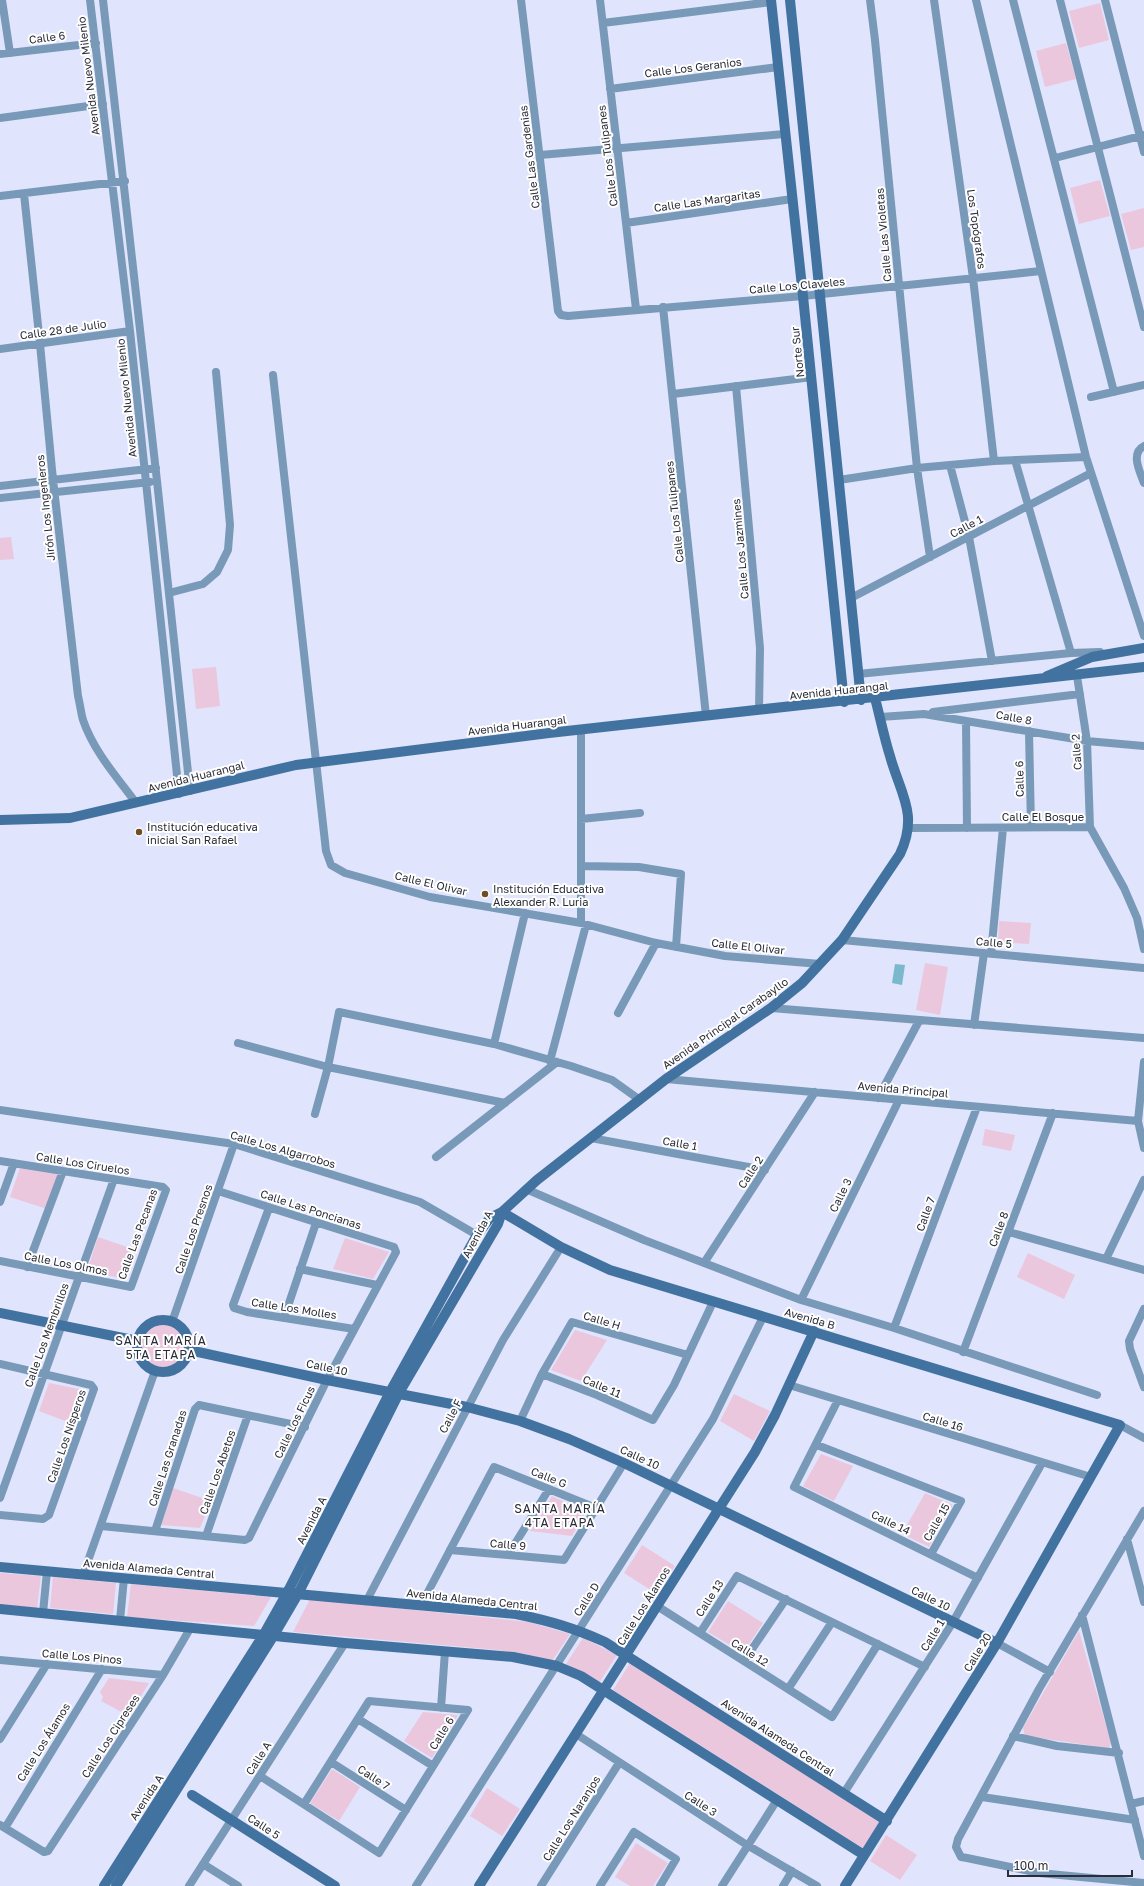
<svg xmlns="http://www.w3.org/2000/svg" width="1144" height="1886" viewBox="0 0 1144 1886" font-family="'Golos Text',sans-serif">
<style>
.green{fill:#ebc7de}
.water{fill:#79b9cb}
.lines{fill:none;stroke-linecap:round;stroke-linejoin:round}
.street{stroke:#7999b8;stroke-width:8}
.secondary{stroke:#4273a0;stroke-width:10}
.poi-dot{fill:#6e4f24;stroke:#fff;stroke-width:1.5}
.labels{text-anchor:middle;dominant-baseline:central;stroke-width:4;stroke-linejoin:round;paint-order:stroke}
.street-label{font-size:11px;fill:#2a2c37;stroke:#fff}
.poi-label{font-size:11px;fill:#2a2c37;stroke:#fff;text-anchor:start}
.neighbourhood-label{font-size:12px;letter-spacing:1px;fill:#2a2c37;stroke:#fff}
</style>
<rect width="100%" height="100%" fill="#e0e4fc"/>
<!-- green -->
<path class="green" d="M 1100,3 L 1109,40 L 1079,48 L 1069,11 Z
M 1066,43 L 1076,79 L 1045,87 L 1036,51 Z
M 1100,180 L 1110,216 L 1079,224 L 1070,188 Z
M 1144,208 L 1144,247 L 1131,250 L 1121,214 Z
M 11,537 L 14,559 L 0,560 L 0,538 Z
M 216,667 L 220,706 L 196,709 L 192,669 Z
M 999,921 L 1031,923 L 1029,944 L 998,942 Z
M 925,963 L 948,967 L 940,1015 L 916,1010 Z
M 985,1129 L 1015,1135 L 1011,1151 L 982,1145 Z
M 20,1168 L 61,1172 L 47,1209 L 10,1197 Z
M 98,1237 L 136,1250 L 125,1279 L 87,1271 Z
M 345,1238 L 389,1252 L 373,1279 L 333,1269 Z
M 1028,1253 L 1075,1275 L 1064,1299 L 1017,1277 Z
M142 1346a21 21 0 1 1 42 0a21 21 0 1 1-42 0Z
M 575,1330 L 607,1340 L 581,1381 L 551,1370 Z
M 49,1383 L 84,1390 L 73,1424 L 39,1411 Z
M 734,1394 L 770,1411 L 754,1441 L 720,1421 Z
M 821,1454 L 853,1466 L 834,1501 L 803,1486 Z
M 173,1488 L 211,1501 L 200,1528 L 161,1525 Z
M 925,1493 L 953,1505 L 929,1547 L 902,1534 Z
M 552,1496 L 586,1512 L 572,1536 L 530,1531 Z
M 642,1545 L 675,1566 L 657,1594 L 624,1573 Z
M 0,1573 L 41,1576 L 37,1608 L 0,1605 Z
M 53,1577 L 116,1583 L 113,1614 L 50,1608 Z
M 131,1584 L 271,1597 L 254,1626 L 127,1617 Z
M 310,1599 L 529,1622 L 570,1634 L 552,1661 L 498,1650 L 293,1632 Z
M 728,1601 L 763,1623 L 743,1653 L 708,1632 Z
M 1079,1631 L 1111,1743 L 1109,1748 L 1025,1736 L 1023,1728 Z
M 583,1638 L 617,1655 L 599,1683 L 566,1664 Z
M 630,1663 L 880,1821 L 863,1848 L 613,1690 Z
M 109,1678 L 149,1683 L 129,1716 L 101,1701 L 103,1697 L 100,1692 Z
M 423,1712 L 458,1715 L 432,1758 L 404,1741 Z
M 332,1769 L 360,1787 L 339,1821 L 310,1803 Z
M 487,1788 L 520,1809 L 502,1836 L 470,1816 Z
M 886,1835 L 917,1855 L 900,1880 L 870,1861 Z
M 636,1843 L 668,1863 L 653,1886 L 630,1886 L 615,1877 Z"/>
<!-- water -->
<path class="water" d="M 895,964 L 905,965 L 902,985 L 892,983 Z"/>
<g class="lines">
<!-- street -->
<path class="street" d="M 2,0 L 10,53
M 90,0 L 130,331 L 179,794
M 103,0 L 157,481 L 190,791
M 521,0 L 558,311 L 561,315 L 568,316 L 803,296 L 1041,271
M 600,0 L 636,309
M 870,0 L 875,40 L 917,468 L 930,557
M 934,0 L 973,278 L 994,461
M 976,0 L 1086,457 L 1144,636
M 1013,0 L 1114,392
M 1060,0 L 1144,327
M 1105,0 L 1144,152
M 603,23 L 771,2
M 0,54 L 96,43
M 610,89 L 778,67
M 0,118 L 103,104
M 540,155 L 784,134
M 1055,158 L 1144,135
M 24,194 L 40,344 L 53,480 L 78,696 C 80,704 81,713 83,720 C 94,752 117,777 136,803
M 0,196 L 125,181
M 626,223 L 792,199
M 663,307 L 706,716
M 0,349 L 130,331
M 273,375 L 326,851 L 331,865 L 345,873 L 430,897 L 581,923 L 656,943 L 725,956 L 820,964
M 736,386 L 760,648 L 759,710
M 673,394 L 812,377
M 1091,397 L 1144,385
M 1144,446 C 1130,453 1140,472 1144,483
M 1015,460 L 1071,653
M 950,465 L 969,537 L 992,661
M 839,480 L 917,468 L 994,461 L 1086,457
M 0,486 L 156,468
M 0,498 L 150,482
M 169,593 L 203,584 L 217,572 L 228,550 L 230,525 L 216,372
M 851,598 L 1091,473
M 858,674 L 1071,653 L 1100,652
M 1077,676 L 1087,741 L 1090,827 L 1124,888 L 1137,918 L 1144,949
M 933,712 L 1080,694
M 880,717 L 924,714 L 1087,741 L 1144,746
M 966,721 L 967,828
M 1029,731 L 1031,827
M 581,819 L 640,813
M 909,828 L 1090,827
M 581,866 L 639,867 L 681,874 L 676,947
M 581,923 L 581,730
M 842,940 L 1144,968
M 991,954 L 1003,828
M 771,1008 L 1144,1038
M 618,1013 L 656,943
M 974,1025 L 984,953
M 238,1043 L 328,1067 L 505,1103
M 494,1044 L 525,913
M 550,1061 L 586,925
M 1144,1062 L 1138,1121 L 1144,1148
M 666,1079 L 1138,1121
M 878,1098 L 919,1021
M 0,1110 L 234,1144 L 420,1202 L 477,1235
M 315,1114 L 328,1067 L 339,1012 L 494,1044 L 571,1066 L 612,1080 L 640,1100
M 591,1138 L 765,1170
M 436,1157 L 557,1062
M 0,1161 L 163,1187 L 166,1190 L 131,1287 L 0,1261
M 526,1189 L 644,1240 L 801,1300 L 894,1328 L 1097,1395
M 0,1202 L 14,1163
M 269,1208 L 233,1305 L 234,1308 L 247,1312 L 354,1329
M 1009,1232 L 1144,1270
M 1106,1259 L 1144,1180
M 704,1263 L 815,1092
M 27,1267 L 63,1171
M 300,1269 L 377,1285
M 801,1300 L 899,1100
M 1144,1309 L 1129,1341 L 1130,1349 L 1144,1387
M 284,1318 L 316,1223
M 172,1322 L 234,1144
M 894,1328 L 977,1107
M 963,1352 L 1053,1113
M 0,1364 L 91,1385 L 94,1389 L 49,1515 L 43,1519 L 0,1515
M 542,1374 L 597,1395 L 653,1420 L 674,1385 L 713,1302
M 789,1385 L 1091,1477
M 838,1400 L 794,1487 L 978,1578
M 520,1421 L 542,1374 L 572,1322 L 688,1355
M 1120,1425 L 1144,1438
M 817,1445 L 961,1501 L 931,1554
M 0,1498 L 114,1179
M 1144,1511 L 1039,1689 L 958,1839 L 956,1847 L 961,1857 L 967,1858 L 1039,1873 L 1144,1883
M 101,1526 L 245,1540 L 249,1538 L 327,1380 L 396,1252 L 394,1247 L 218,1191
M 155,1531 L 195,1409 L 199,1405 L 305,1427
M 206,1536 L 248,1415
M 1127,1539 L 1144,1602
M 450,1550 L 564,1560 L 624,1463
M 508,1555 L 549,1489
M 83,1575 L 155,1371
M 367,1600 L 503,1340 L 561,1247
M 421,1605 L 494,1467 L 596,1508
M 657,1606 L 832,1717 L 878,1644
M 43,1613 L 47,1571
M 1082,1615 L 1144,1856
M 120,1620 L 124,1578
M 700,1633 L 737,1576 L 925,1667
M 997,1643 L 1050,1672
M 0,1660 L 163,1675
M 744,1661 L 786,1599
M 788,1689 L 832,1622
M 441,1708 L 445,1651
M 358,1719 L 433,1766
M 576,1734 L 747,1845 L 817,1886
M 1013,1736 L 1057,1746 L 1119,1753
M 0,1739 L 47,1664
M 331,1762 L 406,1810
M 260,1776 L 379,1853 L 468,1710 L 369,1701 L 304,1804
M 844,1793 L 953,1622 L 1042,1463
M 982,1797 L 1135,1820
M 1131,1804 L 1144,1801
M 0,1825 L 44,1852 L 48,1851 L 163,1675 L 191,1627
M 5,1828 L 102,1669
M 203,1864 L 238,1886
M 189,1886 L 345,1643
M 416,1886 L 713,1419 L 763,1317
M 541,1886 L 619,1763
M 600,1886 L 634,1832 L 676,1859 L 660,1886
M 722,1886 L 777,1800
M 783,1886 L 792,1871"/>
<!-- secondary -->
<path class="secondary" d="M 771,0 L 803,296 L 844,702
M 790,0 L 861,700
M 1047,676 L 1092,657 L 1144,648
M 0,820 L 70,818 L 296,765 L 549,733 L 1144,667
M 502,1212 L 561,1247 L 610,1270 L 1120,1425 L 997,1643 L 845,1886
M 0,1313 L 138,1341
M137 1346a26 26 0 1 1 52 0a26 26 0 1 1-52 0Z
M 189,1350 L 327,1380 L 467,1407 L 520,1421 L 569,1439 L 624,1463 L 997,1643
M 0,1567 L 516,1614 C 550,1621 574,1628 605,1642 L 887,1821
M 0,1609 L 345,1643 L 513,1657 L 557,1666 L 581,1676 L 864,1855
M 192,1795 L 335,1886
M 104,1886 L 264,1634 L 287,1593 L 390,1392 L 477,1235 L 490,1218 L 502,1212 L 537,1180 L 666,1079 L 771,1008 L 802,983 L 842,940 L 900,854 C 919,814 900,793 890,756 C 884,737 880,717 875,698
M 116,1886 L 274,1635 L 298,1594 L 399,1393 L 498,1224 L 502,1212
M 479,1886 L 755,1452 L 775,1415 L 814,1331"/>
</g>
<!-- markers -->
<g class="poi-dot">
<circle cx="139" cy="832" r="4"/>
<circle cx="485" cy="894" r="4"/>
</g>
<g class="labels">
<!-- street labels -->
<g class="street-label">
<text transform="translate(47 37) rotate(-7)">Calle 6</text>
<text transform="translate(693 67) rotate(-7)">Calle Los Geranios</text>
<text transform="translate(88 76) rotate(-97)">Avenida Nuevo Milenio</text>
<text transform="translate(607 156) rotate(-97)">Calle Los Tulipanes</text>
<text transform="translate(529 157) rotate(-97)">Calle Las Gardenias</text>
<text transform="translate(707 200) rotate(-8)">Calle Las Margaritas</text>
<text transform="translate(977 229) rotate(82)">Los Topógrafos</text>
<text transform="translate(883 235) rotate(-95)">Calle Las Violetas</text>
<text transform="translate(797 285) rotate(-5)">Calle Los Claveles</text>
<text transform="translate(63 329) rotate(-8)">Calle 28 de Julio</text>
<text transform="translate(797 352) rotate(-96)">Norte Sur</text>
<text transform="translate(126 398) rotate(-96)">Avenida Nuevo Milenio</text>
<text transform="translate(45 508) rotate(-96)">Jirón Los Ingenieros</text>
<text transform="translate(674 512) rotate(-96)">Calle Los Tulipanes</text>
<text transform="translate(966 526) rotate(-28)">Calle 1</text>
<text transform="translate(740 549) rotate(-95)">Calle Los Jazmines</text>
<text transform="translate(839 690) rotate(-6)">Avenida Huarangal</text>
<text transform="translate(1014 717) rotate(10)">Calle 8</text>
<text transform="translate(517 725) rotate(-7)">Avenida Huarangal</text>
<text transform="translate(1076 752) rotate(-94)">Calle 2</text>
<text transform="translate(196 776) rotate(-14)">Avenida Huarangal</text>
<text transform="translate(1019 779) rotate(-91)">Calle 6</text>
<text x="1043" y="816">Calle El Bosque</text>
<text transform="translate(431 883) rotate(13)">Calle El Olivar</text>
<text transform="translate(994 942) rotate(5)">Calle 5</text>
<text transform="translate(748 946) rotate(6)">Calle El Olivar</text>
<text transform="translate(725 1023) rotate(-35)">Avenida Principal Carabayllo</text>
<text transform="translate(903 1089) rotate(5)">Avenida Principal</text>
<text transform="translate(680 1143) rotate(10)">Calle 1</text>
<text transform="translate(283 1149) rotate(16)">Calle Los Algarrobos</text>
<text transform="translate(83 1163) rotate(9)">Calle Los Ciruelos</text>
<text transform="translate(750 1172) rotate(-57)">Calle 2</text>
<text transform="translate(840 1195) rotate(-64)">Calle 3</text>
<text transform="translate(311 1209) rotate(18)">Calle Las Poncianas</text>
<text transform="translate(925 1214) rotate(-70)">Calle 7</text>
<text transform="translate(193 1229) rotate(-71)">Calle Los Presnos</text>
<text transform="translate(998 1229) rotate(-69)">Calle 8</text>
<text transform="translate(137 1234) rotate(-70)">Calle Las Pecanas</text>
<text transform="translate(477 1234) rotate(-62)">Avenida A</text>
<text transform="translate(66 1263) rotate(11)">Calle Los Olmos</text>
<text transform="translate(294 1308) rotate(9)">Calle Los Molles</text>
<text transform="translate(810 1318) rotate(16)">Avenida B</text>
<text transform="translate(602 1320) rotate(17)">Calle H</text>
<text transform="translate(46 1335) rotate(-70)">Calle Los Membrillos</text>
<text transform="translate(327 1367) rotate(12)">Calle 10</text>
<text transform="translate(602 1386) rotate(23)">Calle 11</text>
<text transform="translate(450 1416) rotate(-62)">Calle F</text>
<text transform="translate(943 1421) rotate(17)">Calle 16</text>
<text transform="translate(294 1422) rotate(-64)">Calle Los Ficus</text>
<text transform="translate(66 1436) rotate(-71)">Calle Los Nísperos</text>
<text transform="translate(640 1457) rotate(25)">Calle 10</text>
<text transform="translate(167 1458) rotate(-72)">Calle Las Granadas</text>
<text transform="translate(217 1472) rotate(-71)">Calle Los Abetos</text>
<text transform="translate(549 1477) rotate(22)">Calle G</text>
<text transform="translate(311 1520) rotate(-63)">Avenida A</text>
<text transform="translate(891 1522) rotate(26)">Calle 14</text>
<text transform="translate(936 1522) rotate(-60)">Calle 15</text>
<text transform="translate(508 1544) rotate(5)">Calle 9</text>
<text transform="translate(149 1568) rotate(5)">Avenida Alameda Central</text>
<text transform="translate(709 1598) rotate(-57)">Calle 13</text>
<text transform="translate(931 1598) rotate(26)">Calle 10</text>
<text transform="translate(472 1599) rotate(6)">Avenida Alameda Central</text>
<text transform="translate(586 1599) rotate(-57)">Calle D</text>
<text transform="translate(643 1606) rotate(-58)">Calle Los Álamos</text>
<text transform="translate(932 1635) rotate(-58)">Calle 1</text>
<text transform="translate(750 1652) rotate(32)">Calle 12</text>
<text transform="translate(977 1652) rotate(-59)">Calle 20</text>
<text transform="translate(82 1656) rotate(5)">Calle Los Pinos</text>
<text transform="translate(441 1733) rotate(-58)">Calle 6</text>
<text transform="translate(110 1736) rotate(-57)">Calle Los Cipreses</text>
<text transform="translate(778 1737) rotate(33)">Avenida Alameda Central</text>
<text transform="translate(43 1742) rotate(-58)">Calle Los Álamos</text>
<text transform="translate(258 1758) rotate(-57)">Calle A</text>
<text transform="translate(374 1777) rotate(33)">Calle 7</text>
<text transform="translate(146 1797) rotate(-57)">Avenida A</text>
<text transform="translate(701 1803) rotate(33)">Calle 3</text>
<text transform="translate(571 1818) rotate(-58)">Calle Los Naranjos</text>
<text transform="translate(264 1826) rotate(33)">Calle 5</text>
</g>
<!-- poi labels -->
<g class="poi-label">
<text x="147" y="826">Institución educativa<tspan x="147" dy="13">inicial San Rafael</tspan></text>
<text x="493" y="888">Institución Educativa<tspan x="493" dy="13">Alexander R. Luria</tspan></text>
</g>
<!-- neighbourhood labels -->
<g class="neighbourhood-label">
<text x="161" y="1340">SANTA MARÍA<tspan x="161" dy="14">5TA ETAPA</tspan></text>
<text x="560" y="1508">SANTA MARÍA<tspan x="560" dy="14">4TA ETAPA</tspan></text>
</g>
</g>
<!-- scale -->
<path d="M1008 1870v6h124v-6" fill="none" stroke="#2a2c37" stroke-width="2"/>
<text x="1014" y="1870" font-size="12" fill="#2a2c37" stroke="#ffffff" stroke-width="3" paint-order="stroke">100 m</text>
</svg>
